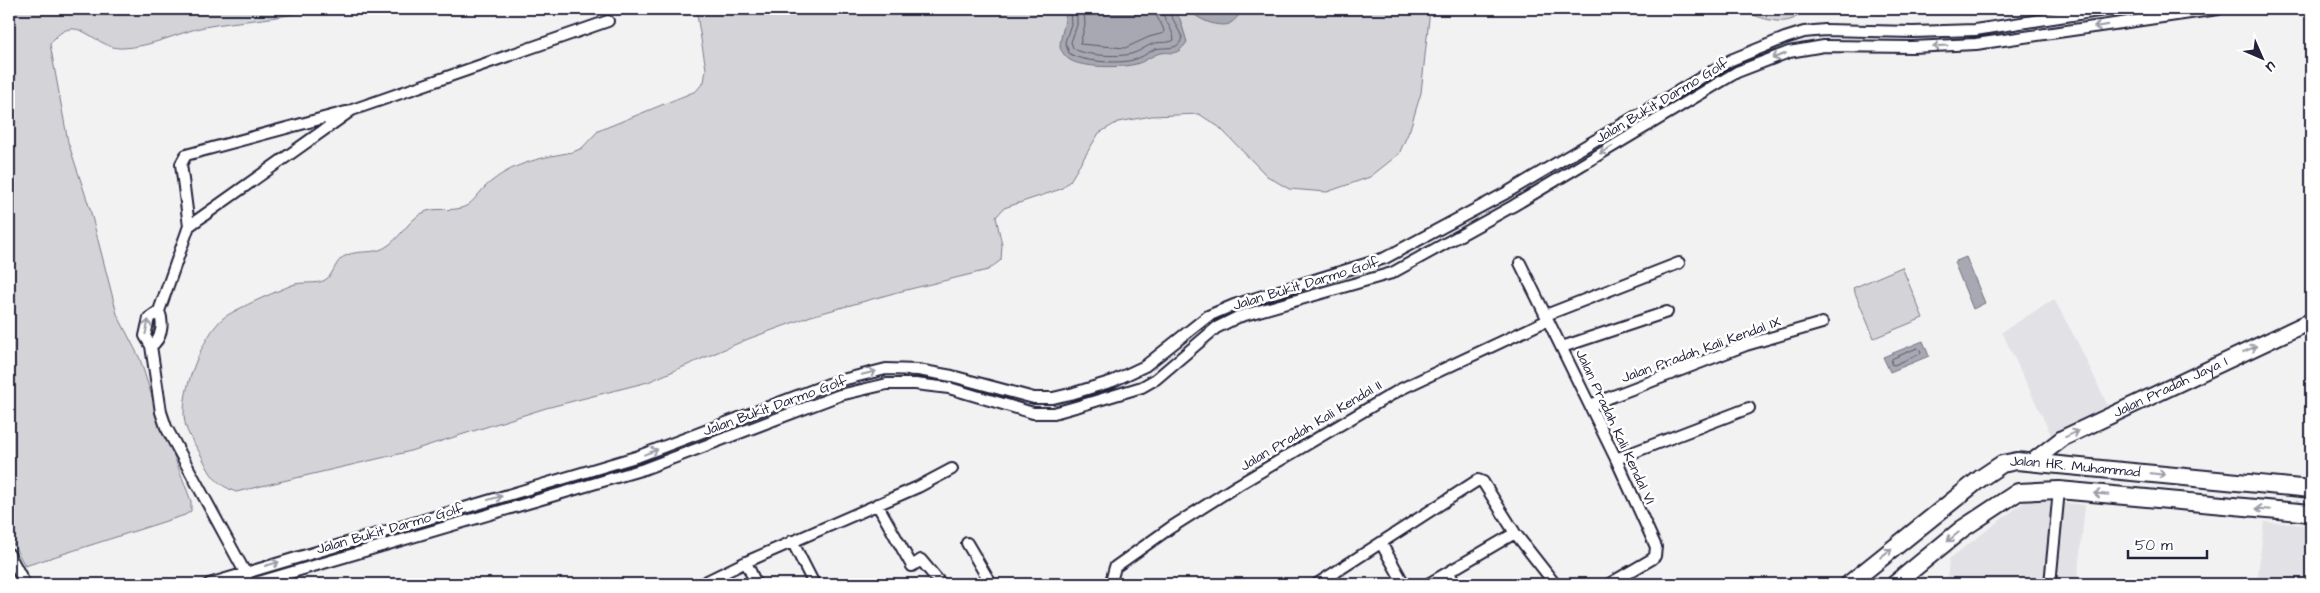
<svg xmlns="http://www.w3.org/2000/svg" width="2320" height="593" viewBox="0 0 2320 593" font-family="'Architects Daughter',sans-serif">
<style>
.built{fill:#e2e2e6}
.green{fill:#d3d3d8;stroke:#7a7a8a}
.water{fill:#a8a8b2;stroke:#727282}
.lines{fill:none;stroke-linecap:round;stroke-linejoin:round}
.shore{stroke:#58586b;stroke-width:1}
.street-casing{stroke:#22223b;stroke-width:14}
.secondary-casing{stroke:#22223b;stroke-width:19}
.primary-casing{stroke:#22223b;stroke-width:20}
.street{stroke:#fff;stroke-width:10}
.secondary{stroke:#fff;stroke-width:15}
.primary{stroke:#fff;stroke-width:16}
.oneway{stroke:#9c9ca7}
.labels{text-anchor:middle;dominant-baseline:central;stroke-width:5;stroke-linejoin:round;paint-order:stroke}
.street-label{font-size:14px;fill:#22223b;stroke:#fff}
</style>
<rect width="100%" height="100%" fill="#f2f2f3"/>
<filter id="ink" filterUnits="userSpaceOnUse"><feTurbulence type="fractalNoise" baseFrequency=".02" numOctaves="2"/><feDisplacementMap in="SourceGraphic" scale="10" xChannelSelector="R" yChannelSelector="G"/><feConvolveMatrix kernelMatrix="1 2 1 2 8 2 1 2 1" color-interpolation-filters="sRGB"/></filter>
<g filter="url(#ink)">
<!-- built -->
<path class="built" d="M 2054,299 L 2080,347 L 2109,408 L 2052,437 L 2002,332 Z
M 2028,499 L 2085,505 L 2077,584 L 1947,584 L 1949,559 Z
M 2264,522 L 2311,525 L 2311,584 L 2257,584 Z"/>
<!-- green -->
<path class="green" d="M 9,9 L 313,9 C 277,20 241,20 204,27 C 177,33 151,47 123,48 C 94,50 77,7 50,44 L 68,142 L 90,209 L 117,314 L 140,359 L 154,403 L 191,501 L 191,511 L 185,515 L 25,566 L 9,536 Z
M 696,9 L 1430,9 L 1421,93 L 1410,129 L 1399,154 L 1370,177 L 1327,192 L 1289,189 L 1267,176 L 1219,127 L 1199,114 L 1152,116 L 1118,122 L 1099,133 L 1070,181 L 1061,189 L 1004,208 L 996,217 L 1002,245 L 1001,260 L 988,270 L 894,293 L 811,316 L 748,339 L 648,382 L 546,408 L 407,452 L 236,492 C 214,483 211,475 201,455 C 196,446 189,437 186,427 C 177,399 200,342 220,321 C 227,312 278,291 292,285 C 302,281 317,285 325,280 C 335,274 334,260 347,255 C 359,250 373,254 384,248 C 401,239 409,217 427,211 C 440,207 455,213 468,205 C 477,198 482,188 492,181 C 516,162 544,157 573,152 L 582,148 L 598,131 L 696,91 L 704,82 L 706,69 Z
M 1739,9 L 1805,9 C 1801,12 1797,17 1793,19 C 1776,26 1754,15 1739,9 Z
M 1902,267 L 1923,318 L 1874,338 L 1853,288 Z"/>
<!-- water -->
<path class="water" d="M 1065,9 L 1173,9 L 1180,19 L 1187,42 C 1174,60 1171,49 1157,54 C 1150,57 1144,62 1136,64 C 1122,68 1082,68 1070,60 C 1065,57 1063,53 1060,48 C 1060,34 1067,23 1065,9 Z
M 1190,9 L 1243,9 C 1240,14 1235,21 1229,24 C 1218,28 1195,19 1190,9 Z
M 1966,257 L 1985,303 L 1973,309 L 1954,262 Z
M 1923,341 L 1929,356 L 1890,372 L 1883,357 Z"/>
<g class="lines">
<!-- shore -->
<path class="shore" d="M 1070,9 L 1071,24 L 1065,42 L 1069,53 C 1080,62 1119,64 1133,60 C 1141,58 1146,54 1153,50 C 1163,45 1179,53 1182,37 L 1168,9
M 1077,9 L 1077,25 L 1071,42 L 1073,48 C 1083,56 1119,57 1131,54 C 1139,52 1145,47 1152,44 C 1160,41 1168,44 1174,40 C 1173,28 1163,20 1162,9
M 1084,9 L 1085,25 L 1080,44 L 1125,48 L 1149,37 L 1164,33 C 1164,24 1155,19 1155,9
M 1918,348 L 1921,351 L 1920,354 L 1894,365 L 1891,364 L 1892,359 Z"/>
<defs>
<path id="street" d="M 189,226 L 181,164 L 186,155 L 346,112
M 1520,263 L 1616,459 L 1656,547 L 1655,556 L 1652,559 L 1609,584
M 1546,315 L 1679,263
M 151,346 C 162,339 164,323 159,311
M 1562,347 L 1667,312
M 1590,405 L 1746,345 L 1822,323
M 1616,459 L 1749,408
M 877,504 L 912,566 L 921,560 L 941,584
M 792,541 L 814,584
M 967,543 L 991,584
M 1381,543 L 1404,584
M 9,554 L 25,584
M 746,562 L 756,584
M 1449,573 L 1455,584
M 247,576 L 166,427 L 161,412 L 151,346 L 145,336 L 149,318 L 159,311 L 189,226 L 352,110 L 608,21
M 209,584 L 639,456 L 834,382 L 886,369 L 918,370 L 952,376 L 1034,398 L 1053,398 L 1074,393 L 1113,381 L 1145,366 L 1208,316 L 1234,305 L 1385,258 L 1506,193 L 1731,60 L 1785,38 L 1804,32 L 1825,30 L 1913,32 L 1975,30 L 2111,9
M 252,584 L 644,469 L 840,395 L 887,384 L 915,384 L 949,388 L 1033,413 L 1054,413 L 1079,406 L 1142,387 L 1156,379 L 1216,328 L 1238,317 L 1392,273 L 1513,206 L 1737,72 L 1789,52 L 1824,46 L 1912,47 L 1976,44 L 2218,9
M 701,584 L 746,562 L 918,487 L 952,469
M 1114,584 L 1112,578 L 1115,567 L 1170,528 L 1238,485 L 1401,389 L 1548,320
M 1317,584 L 1478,480 L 1483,482 L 1515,533 L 1555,584
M 1428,584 L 1515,533
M 2050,584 L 2059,490"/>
<g id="secondary">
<path id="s1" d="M 2032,462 L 2063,438 L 2311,321"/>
</g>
<g id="primary">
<path id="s2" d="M 1849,584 L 1981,478 L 2002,464 L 2017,461 L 2311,489"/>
<path d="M 1895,584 L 1962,529 L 2018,492 L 2059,490 L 2311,513"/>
</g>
</defs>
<!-- street casing -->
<use href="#street" class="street-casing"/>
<!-- secondary casing -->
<use href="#secondary" class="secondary-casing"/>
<!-- primary casing -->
<use href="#primary" class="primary-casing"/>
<!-- street -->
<use href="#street" class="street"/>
<!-- secondary -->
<use href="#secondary" class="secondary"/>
<!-- primary -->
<use href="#primary" class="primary"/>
</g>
<!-- one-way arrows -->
<defs><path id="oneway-shaft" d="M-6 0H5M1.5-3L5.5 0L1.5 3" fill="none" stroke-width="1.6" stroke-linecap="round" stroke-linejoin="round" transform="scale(1.25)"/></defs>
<g class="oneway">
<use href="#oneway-shaft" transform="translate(2101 26) rotate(171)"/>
<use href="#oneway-shaft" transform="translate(1940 46) rotate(177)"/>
<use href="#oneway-shaft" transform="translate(1779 56) rotate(159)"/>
<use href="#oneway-shaft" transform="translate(1606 150) rotate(149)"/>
<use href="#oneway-shaft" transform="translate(147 327) rotate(-78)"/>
<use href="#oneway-shaft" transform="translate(2250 349) rotate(-25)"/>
<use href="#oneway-shaft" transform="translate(869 373) rotate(-14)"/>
<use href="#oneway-shaft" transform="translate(2072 434) rotate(-24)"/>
<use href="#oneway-shaft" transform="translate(651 452) rotate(-21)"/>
<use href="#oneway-shaft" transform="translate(2158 474) rotate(6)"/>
<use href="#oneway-shaft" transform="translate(2101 494) rotate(-175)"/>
<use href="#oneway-shaft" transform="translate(495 498) rotate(-16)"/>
<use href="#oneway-shaft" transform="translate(2263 509) rotate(-175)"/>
<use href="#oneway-shaft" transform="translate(1953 537) rotate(141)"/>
<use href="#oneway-shaft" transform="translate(1886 553) rotate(-38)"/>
<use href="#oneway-shaft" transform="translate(272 564) rotate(-16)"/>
</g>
</g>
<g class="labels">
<!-- street labels -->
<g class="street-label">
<text transform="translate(1662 101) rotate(-31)">Jalan Bukit Darmo Golf</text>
<text transform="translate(1306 284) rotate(-17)">Jalan Bukit Darmo Golf</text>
<text transform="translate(1701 350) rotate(-20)">Jalan Pradah Kali Kendal IX</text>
<text stroke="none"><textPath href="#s1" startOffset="158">Jalan Pradah Jaya I</textPath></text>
<text transform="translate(775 406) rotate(-20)">Jalan Bukit Darmo Golf</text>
<text transform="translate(1311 426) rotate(-31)">Jalan Pradah Kali Kendal II</text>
<text transform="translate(1615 427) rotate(65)">Jalan Pradah Kali Kendal VI</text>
<text stroke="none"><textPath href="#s2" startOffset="268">Jalan HR. Muhammad</textPath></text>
<text transform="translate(390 529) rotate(-16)">Jalan Bukit Darmo Golf</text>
</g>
</g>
<!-- margin -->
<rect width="2320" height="593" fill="none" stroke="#fff" stroke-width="30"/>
<rect x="15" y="15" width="2290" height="563" fill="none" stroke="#22223b" stroke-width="2" filter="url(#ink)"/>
<!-- north arrow -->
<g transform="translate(2262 58) rotate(135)" stroke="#ffffff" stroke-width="4" paint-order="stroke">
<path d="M0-4L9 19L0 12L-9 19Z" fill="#22223b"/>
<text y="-8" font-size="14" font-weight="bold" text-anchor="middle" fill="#22223b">U</text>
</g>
<!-- scale -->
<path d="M2128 550v8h79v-8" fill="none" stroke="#22223b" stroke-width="2.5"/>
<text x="2135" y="550" font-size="15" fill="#22223b" stroke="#ffffff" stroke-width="4" paint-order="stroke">50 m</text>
</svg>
